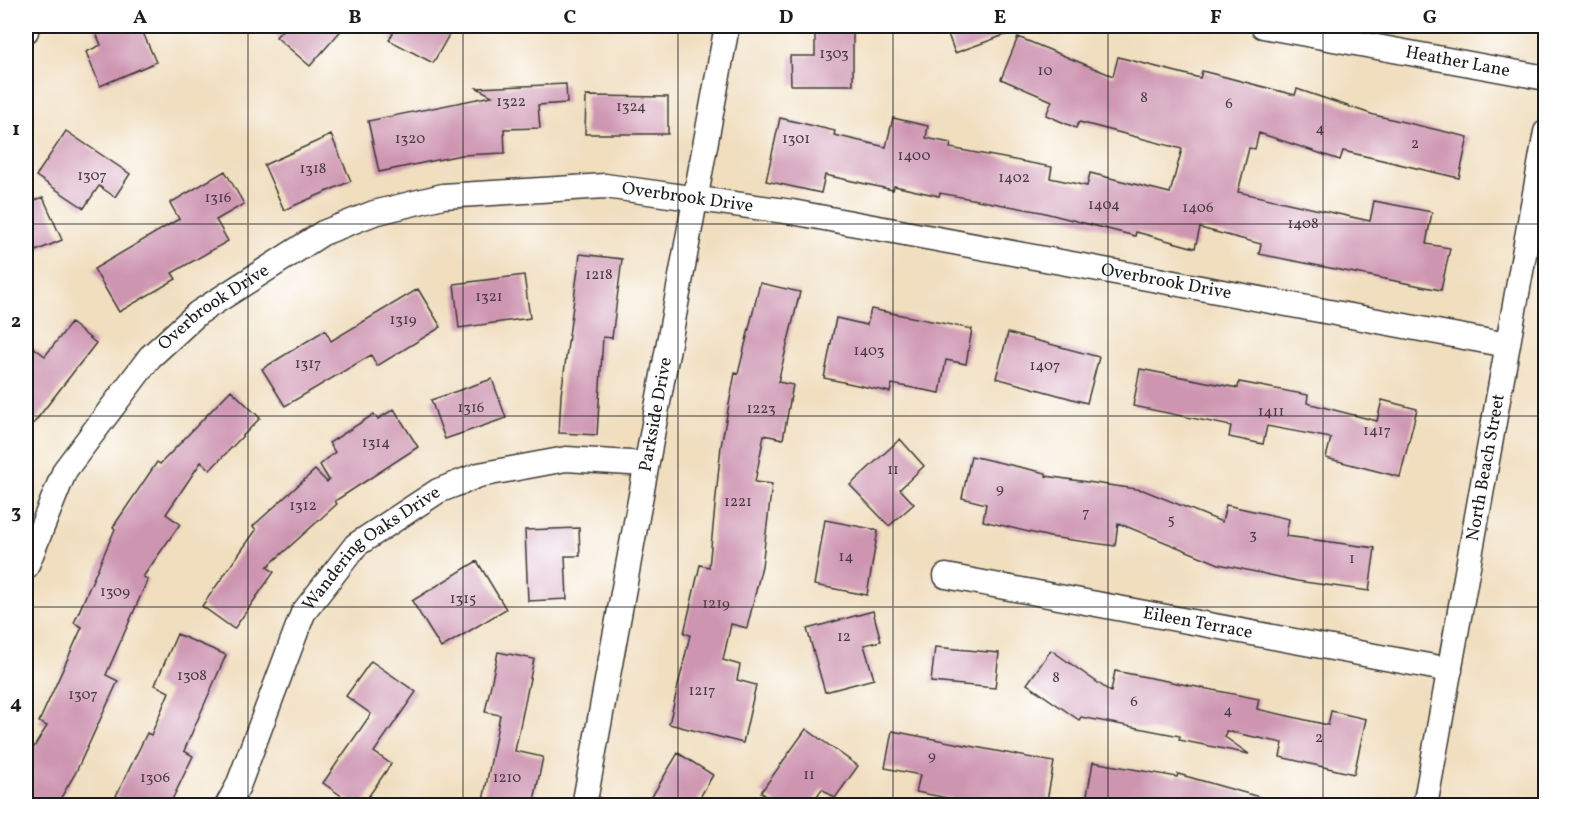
<svg xmlns="http://www.w3.org/2000/svg" width="1571" height="831" viewBox="0 0 1571 831" font-family="Vollkorn,serif">
<style>
.building{fill:#ce95b1}
.lines{fill:none;stroke-linecap:round;stroke-linejoin:round}
.minor-casing{stroke:#3c3934;stroke-width:27}
.minor{stroke:#fff;stroke-width:24}
.grid{fill:none;stroke:#1c1c1c;stroke-width:1.5;stroke-opacity:0.55}
.labels{text-anchor:middle;dominant-baseline:central;stroke-width:4.5;stroke-linejoin:round;paint-order:stroke}
.number-label{font-size:15px;fill:#483a41}
.street-label{font-size:18px;fill:#1c1c1c;stroke:#fff}
.neatline{fill:none;stroke:#1c1c1c;stroke-width:2}
.grid-label{font-size:20px;text-anchor:middle;font-weight:bold;fill:#1c1c1c}
</style>
<rect width="100%" height="100%" fill="#fff"/>
<filter id="ink" filterUnits="userSpaceOnUse"><feTurbulence type="fractalNoise" baseFrequency=".0167" numOctaves="2"/><feDisplacementMap in="SourceGraphic" scale="12" xChannelSelector="R" yChannelSelector="G"/><feConvolveMatrix kernelMatrix="1 2 1 2 8 2 1 2 1" color-interpolation-filters="sRGB"/></filter>
<filter id="wash" filterUnits="userSpaceOnUse"><feTurbulence type="fractalNoise" baseFrequency=".008" numOctaves="4" result="noise"/><feDisplacementMap in="SourceGraphic" scale="24" xChannelSelector="R" yChannelSelector="G"/><feGaussianBlur stdDeviation="1.35" result="paint"/><feColorMatrix in="noise" values="0 0 0 0 0 0 0 0 0 0 0 0 0 0 0 0 0 1.4 0 .05"/><feComposite in="paint" operator="in"/></filter>
<g filter="url(#wash)">
<rect width="100%" height="100%" fill="#f0debf"/>
<g id="blocks">
<!-- building -->
<path class="building" d="M 93,26 L 140,26 L 156,62 L 100,86 L 86,52 L 101,45 Z
M 286,26 L 345,26 L 310,66 L 276,37 Z
M 397,26 L 454,26 L 433,63 L 389,40 Z
M 945,26 L 1023,26 L 1024,28 L 955,53 Z
M 815,28 L 853,28 L 853,85 L 791,85 L 790,56 L 815,56 Z
M 1018,37 L 1113,76 L 1118,57 L 1200,78 L 1202,71 L 1295,95 L 1297,89 L 1374,115 L 1468,137 L 1459,178 L 1343,151 L 1340,160 L 1259,133 L 1255,149 L 1249,148 L 1238,192 L 1370,221 L 1374,201 L 1432,212 L 1426,244 L 1450,248 L 1441,290 L 1259,254 L 1261,244 L 1200,228 L 1195,248 L 1136,232 L 1135,236 L 1041,212 L 940,193 L 939,196 L 894,186 L 893,190 L 825,175 L 821,193 L 766,181 L 780,118 L 835,131 L 834,135 L 886,147 L 893,118 L 928,126 L 926,138 L 951,143 L 950,148 L 1052,167 L 1050,178 L 1087,186 L 1090,173 L 1170,193 L 1182,149 L 1079,122 L 1076,128 L 1046,115 L 1052,101 L 1001,79 Z
M 566,84 L 567,103 L 538,105 L 540,128 L 504,129 L 505,153 L 461,155 L 379,172 L 368,121 L 492,96 L 477,88 Z
M 586,96 L 668,97 L 668,134 L 585,134 Z
M 66,131 L 130,174 L 115,197 L 99,186 L 84,208 L 36,176 Z
M 331,135 L 351,181 L 284,210 L 264,165 Z
M 225,171 L 244,204 L 216,220 L 228,241 L 172,273 L 176,279 L 119,312 L 94,269 L 179,219 L 170,203 Z
M 43,197 L 62,240 L 26,255 L 26,204 Z
M 580,254 L 622,259 L 612,338 L 603,337 L 597,435 L 559,433 L 561,395 Z
M 524,275 L 530,318 L 459,328 L 454,284 Z
M 760,283 L 800,292 L 778,382 L 793,385 L 783,439 L 764,435 L 755,482 L 772,484 L 762,566 L 747,628 L 731,624 L 723,660 L 740,665 L 737,680 L 756,685 L 743,743 L 669,724 L 690,635 L 684,633 L 700,565 L 709,567 L 721,446 L 735,373 L 738,374 Z
M 418,289 L 441,327 L 377,366 L 371,355 L 285,406 L 262,369 L 325,330 L 331,341 Z
M 871,309 L 972,329 L 966,364 L 946,360 L 940,393 L 892,384 L 890,392 L 824,378 L 836,318 L 867,325 Z
M 71,323 L 96,343 L 26,433 L 26,342 L 45,356 Z
M 1008,333 L 1099,357 L 1087,403 L 996,378 Z
M 1140,369 L 1238,388 L 1239,382 L 1308,395 L 1307,403 L 1377,421 L 1382,400 L 1417,409 L 1400,477 L 1326,458 L 1331,438 L 1267,426 L 1263,444 L 1229,437 L 1231,426 L 1133,406 Z
M 492,379 L 506,418 L 445,439 L 431,400 Z
M 231,390 L 260,418 L 210,470 L 201,462 L 166,514 L 180,524 L 143,577 L 148,579 L 106,675 L 118,681 L 75,774 L 56,806 L 26,806 L 26,760 L 47,726 L 39,722 L 82,627 L 74,623 L 115,529 L 113,527 L 157,462 L 160,464 Z
M 394,409 L 418,447 L 335,501 L 337,504 L 267,567 L 274,572 L 234,629 L 202,606 L 256,530 L 253,526 L 315,470 L 327,482 L 329,480 L 320,465 L 335,452 L 329,443 L 374,414 L 378,419 Z
M 900,439 L 924,466 L 900,489 L 914,504 L 889,526 L 850,485 Z
M 971,456 L 1046,473 L 1046,476 L 1143,490 L 1222,522 L 1226,505 L 1289,519 L 1286,536 L 1375,548 L 1369,591 L 1297,581 L 1219,564 L 1118,523 L 1115,546 L 1050,537 L 983,521 L 986,504 L 962,498 Z
M 825,520 L 878,530 L 867,595 L 814,585 Z
M 579,528 L 580,556 L 565,556 L 567,599 L 528,601 L 525,530 Z
M 477,561 L 506,609 L 441,648 L 412,601 Z
M 873,611 L 881,641 L 864,645 L 874,679 L 825,692 L 807,629 Z
M 177,634 L 226,655 L 184,751 L 193,756 L 169,806 L 135,806 L 116,796 L 147,733 L 151,735 L 169,692 L 155,685 Z
M 935,647 L 999,653 L 995,688 L 931,682 Z
M 1051,650 L 1111,692 L 1115,671 L 1259,699 L 1257,709 L 1328,725 L 1331,711 L 1366,719 L 1354,774 L 1280,757 L 1283,743 L 1226,731 L 1225,737 L 1249,754 L 1179,740 L 1180,736 L 1081,717 L 1079,720 L 1027,684 Z
M 498,652 L 534,659 L 515,751 L 543,757 L 533,806 L 482,806 L 500,715 L 485,712 Z
M 371,661 L 416,692 L 374,752 L 391,764 L 362,806 L 356,806 L 323,783 L 371,714 L 346,696 Z
M 806,729 L 858,766 L 835,798 L 822,789 L 810,806 L 779,806 L 761,792 Z
M 892,731 L 1054,762 L 1046,806 L 989,806 L 916,792 L 920,775 L 885,768 Z
M 678,753 L 713,775 L 695,806 L 663,806 L 651,798 Z
M 1093,762 L 1177,777 L 1178,774 L 1270,800 L 1269,806 L 1085,806 Z"/>
</g>
</g>
<g filter="url(#ink)">
<use href="#blocks" fill-opacity="0" stroke="#3c3934" stroke-width="1.5"/>
<g class="lines">
<defs>
<g id="minor">
<path id="s1" d="M 1263,26 L 1546,78"/>
<path d="M 26,31 L 27,26"/>
<path id="s2" d="M 26,567 L 65,470 L 150,357 L 198,313 L 323,233 L 374,213 L 443,196 L 605,186 L 792,212 L 1507,345"/>
<path id="s3" d="M 946,576 L 1450,670"/>
<path id="s4" d="M 227,806 L 238,786 L 303,613 L 356,545 L 438,491 L 479,475 L 566,459 L 646,464"/>
<path id="s5" d="M 584,806 L 727,26"/>
<path id="s6" d="M 1425,806 L 1546,132"/>
</g>
</defs>
<!-- minor casing -->
<use href="#minor" class="minor-casing"/>
<!-- minor -->
<use href="#minor" class="minor"/>
</g>
</g>
<!-- grid -->
<path class="grid" d="M 248,26 L 248,806M 463,26 L 463,806M 678,26 L 678,806M 893,26 L 893,806M 1108,26 L 1108,806M 1323,26 L 1323,806M 26,224 L 1546,224M 26,416 L 1546,416M 26,607 L 1546,607"/>
<g class="labels">
<!-- number labels -->
<g class="number-label">
<text x="834" y="54">1303</text>
<text x="1045" y="71">10</text>
<text x="1144" y="98">8</text>
<text x="511" y="102">1322</text>
<text x="1229" y="104">6</text>
<text x="631" y="107">1324</text>
<text x="1320" y="129">4</text>
<text x="410" y="139">1320</text>
<text x="796" y="139">1301</text>
<text x="1415" y="144">2</text>
<text x="914" y="156">1400</text>
<text x="313" y="169">1318</text>
<text x="92" y="176">1307</text>
<text x="1014" y="178">1402</text>
<text x="218" y="198">1316</text>
<text x="1104" y="205">1404</text>
<text x="1198" y="208">1406</text>
<text x="1303" y="224">1408</text>
<text x="599" y="275">1218</text>
<text x="489" y="297">1321</text>
<text x="403" y="320">1319</text>
<text x="869" y="351">1403</text>
<text x="308" y="364">1317</text>
<text x="1045" y="366">1407</text>
<text x="471" y="408">1316</text>
<text x="761" y="409">1223</text>
<text x="1271" y="412">1411</text>
<text x="1377" y="431">1417</text>
<text x="376" y="443">1314</text>
<text x="893" y="470">11</text>
<text x="1000" y="489">9</text>
<text x="738" y="502">1221</text>
<text x="303" y="506">1312</text>
<text x="1086" y="513">7</text>
<text x="1171" y="520">5</text>
<text x="1253" y="535">3</text>
<text x="846" y="557">14</text>
<text x="1352" y="559">1</text>
<text x="115" y="592">1309</text>
<text x="463" y="599">1315</text>
<text x="716" y="604">1219</text>
<text x="844" y="637">12</text>
<text x="192" y="676">1308</text>
<text x="1056" y="678">8</text>
<text x="702" y="691">1217</text>
<text x="83" y="695">1307</text>
<text x="1134" y="702">6</text>
<text x="1228" y="711">4</text>
<text x="1319" y="738">2</text>
<text x="932" y="756">9</text>
<text x="809" y="775">11</text>
<text x="155" y="778">1306</text>
<text x="507" y="778">1210</text>
</g>
<!-- street labels -->
<g class="street-label">
<text stroke="none"><textPath href="#s1" startOffset="198">Heather Lane</textPath></text>
<text stroke="none"><textPath href="#s2" startOffset="831">Overbrook Drive</textPath></text>
<text stroke="none"><textPath href="#s2" startOffset="1317">Overbrook Drive</textPath></text>
<text stroke="none"><textPath href="#s2" startOffset="327">Overbrook Drive</textPath></text>
<text stroke="none"><textPath href="#s5" startOffset="398">Parkside Drive</textPath></text>
<text stroke="none"><textPath href="#s6" startOffset="344">North Beach Street</textPath></text>
<text stroke="none"><textPath href="#s4" startOffset="303">Wandering Oaks Drive</textPath></text>
<text stroke="none"><textPath href="#s3" startOffset="256">Eileen Terrace</textPath></text>
</g>
</g>
<!-- margin -->
<rect width="1571" height="831" fill="none" stroke="#fff" stroke-width="66"/>
<rect x="33" y="33" width="1505" height="765" class="neatline"/>
<g class="grid-label">
<text x="140" y="23">A</text>
<text x="355" y="23">B</text>
<text x="570" y="23">C</text>
<text x="786" y="23">D</text>
<text x="1000" y="23">E</text>
<text x="1216" y="23">F</text>
<text x="1430" y="23">G</text>
<text x="16" y="135">1</text>
<text x="16" y="327">2</text>
<text x="16" y="518">3</text>
<text x="16" y="709">4</text>
</g>
</svg>
